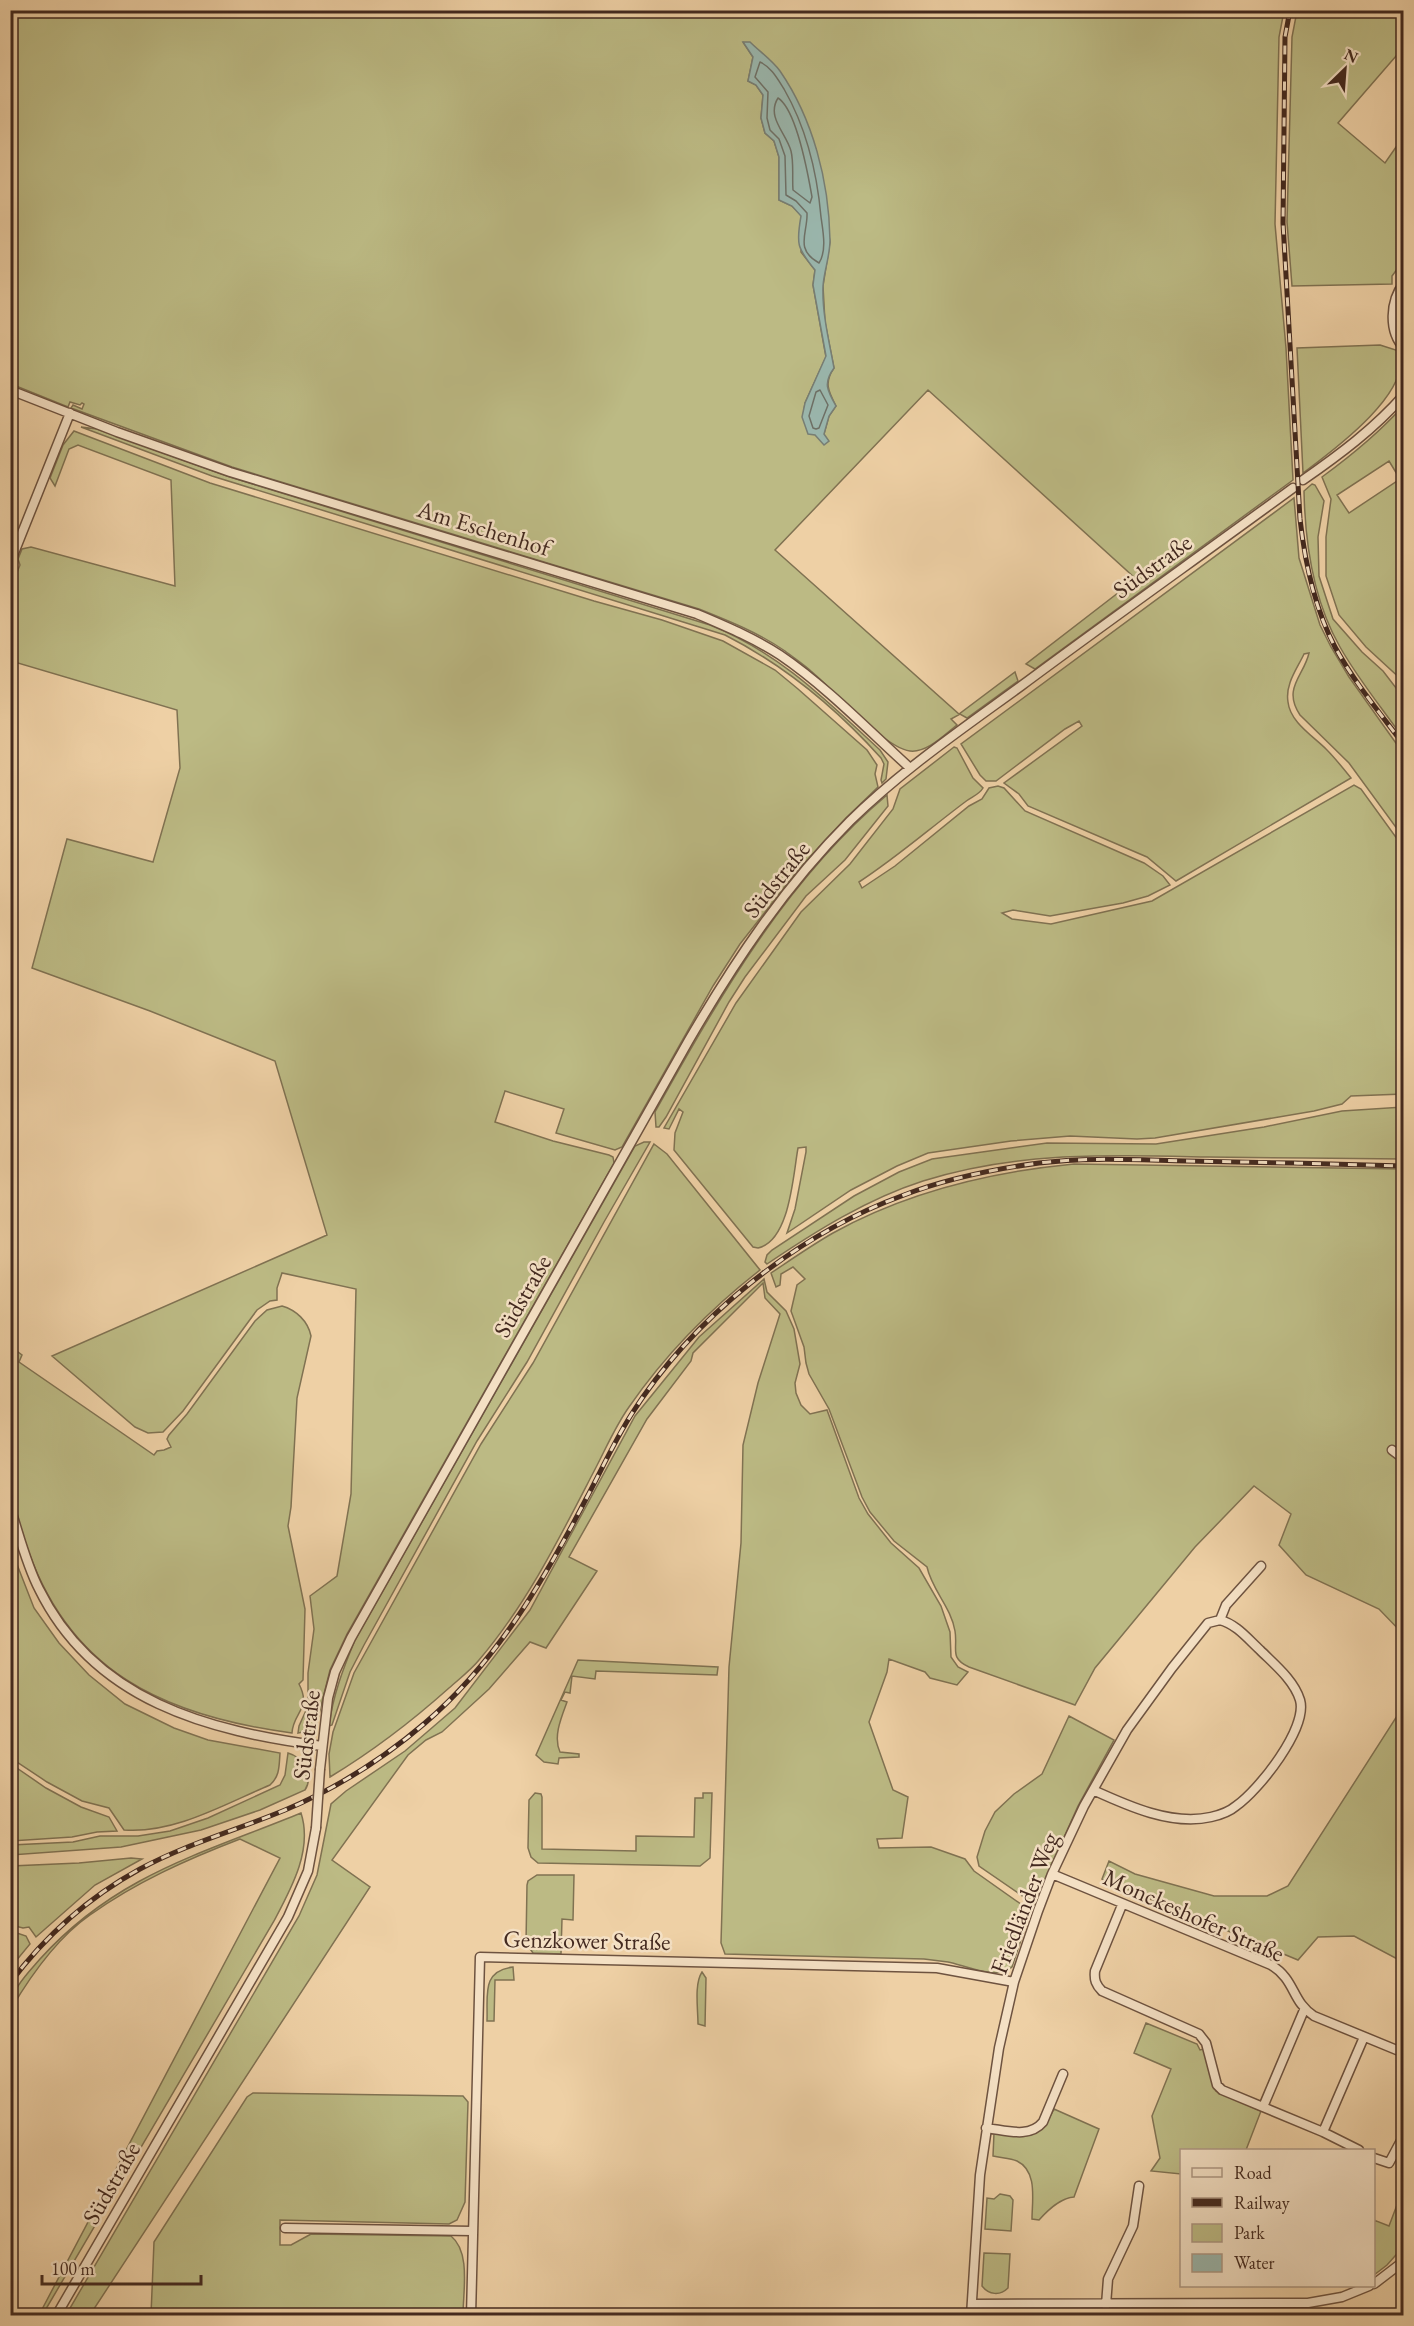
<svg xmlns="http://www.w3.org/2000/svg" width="1414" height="2326" viewBox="0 0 1414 2326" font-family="'EB Garamond',serif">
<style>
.green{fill:#bcba84;stroke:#807252;stroke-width:1.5;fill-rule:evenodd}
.water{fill:#9ab6ac;stroke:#777e74;stroke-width:1.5}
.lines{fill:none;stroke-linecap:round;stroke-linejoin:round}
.shore{stroke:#6e7066;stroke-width:1.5}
.minor-casing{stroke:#6e5340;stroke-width:11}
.minor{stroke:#f4e0c4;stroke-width:8}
.rail-casing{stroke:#43291f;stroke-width:5}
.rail{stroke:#f4e0c4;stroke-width:3;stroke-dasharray:9;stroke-linecap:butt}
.minor-bridge-casing{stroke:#6e5340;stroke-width:11;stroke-linecap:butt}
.minor-bridge{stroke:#f4e0c4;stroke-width:8}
.labels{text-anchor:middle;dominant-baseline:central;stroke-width:5;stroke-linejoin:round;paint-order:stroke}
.street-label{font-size:24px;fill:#43291f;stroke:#f4e0c4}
</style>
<rect width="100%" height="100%" fill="#eed0a5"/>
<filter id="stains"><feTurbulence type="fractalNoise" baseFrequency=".00333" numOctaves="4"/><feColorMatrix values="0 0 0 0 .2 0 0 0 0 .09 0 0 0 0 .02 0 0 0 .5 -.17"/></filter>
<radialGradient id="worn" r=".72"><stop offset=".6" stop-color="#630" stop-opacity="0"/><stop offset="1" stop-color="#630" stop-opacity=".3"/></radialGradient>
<!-- green -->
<path class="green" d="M 10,11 L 1284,11 L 1279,37 L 1275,224 L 1286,348 L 1293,480 L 1035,669 L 1026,664 L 1136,579 L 928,390 L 775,550 L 959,714 L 1015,672 L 1018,681 L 967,718 L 960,714 L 951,719 L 957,725 C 944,735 927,753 910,751 C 884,748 833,689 811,671 C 803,664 794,658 785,651 C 759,633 729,621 699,609 L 232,467 L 71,408 L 73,405 L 82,409 L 84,404 L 82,403 L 80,405 L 70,402 L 68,407 L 11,384 ZM 743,42 L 816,149 L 830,242 L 823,286 L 825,322 L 834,368 C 824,382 828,391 836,406 L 829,416 L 824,434 L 803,417 L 805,403 L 826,357 L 813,285 L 815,270 L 801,252 L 802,216 L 792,206 L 779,200 L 779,157 L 774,141 L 765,133 L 761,118 L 763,95 L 756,85 L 748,81 L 753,57 Z
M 1297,11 L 1403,11 L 1403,48 L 1338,123 L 1385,163 L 1403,137 L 1403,267 L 1398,268 L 1392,276 L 1392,284 L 1292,286 L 1287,222 L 1292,37 Z
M 1380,345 L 1399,351 C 1414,392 1331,452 1303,473 L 1297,348 Z
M 1403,406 L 1403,681 L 1366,647 L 1339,615 L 1326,576 L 1326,537 L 1331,499 L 1322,477 C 1352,455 1379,433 1403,406 ZM 1389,461 L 1400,479 L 1349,513 L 1337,495 Z
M 81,427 L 97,429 L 230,477 L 710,625 C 780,653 826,700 880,750 L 888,762 L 886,779 L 882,783 L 881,780 L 884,764 L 881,758 C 837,709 784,665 725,635 L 212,476 Z
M 74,431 L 210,483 L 594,601 L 662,620 L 723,641 L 775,670 L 798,689 L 867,750 L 877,765 L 875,774 L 878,787 L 846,818 L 798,870 L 740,944 L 713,986 L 622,1147 L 615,1150 L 556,1133 L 564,1109 L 505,1091 L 495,1122 L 553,1141 L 609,1155 L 613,1157 L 614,1163 L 347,1634 L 330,1670 L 316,1726 L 312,1730 L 298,1733 L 299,1726 L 308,1706 L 308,1673 L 314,1629 L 310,1596 L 337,1576 L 351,1494 L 356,1289 L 282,1273 L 277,1288 L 277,1300 L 270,1301 L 257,1310 L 183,1411 L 163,1432 L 148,1433 L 135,1427 L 52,1356 L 327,1235 L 275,1061 L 150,1011 L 32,968 L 67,839 L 153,862 L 180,768 L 177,710 L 11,661 L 10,589 L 20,565 L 18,559 L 22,549 L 31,547 L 175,586 L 171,480 L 78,445 L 69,449 L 55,486 L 50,478 L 63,445 Z
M 1312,484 L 1315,485 L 1324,501 L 1318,537 L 1319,576 L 1333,619 L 1362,652 L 1383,671 L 1403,697 L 1403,738 C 1382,708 1358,679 1340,647 C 1313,600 1305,543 1304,491 Z
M 1294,498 L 1299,558 L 1320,625 L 1331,647 L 1349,677 L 1403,753 L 1403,837 L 1349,763 L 1300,715 C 1282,688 1304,676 1309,653 L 1304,654 C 1297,669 1285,684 1288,702 C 1290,722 1313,736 1326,749 C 1335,758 1343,768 1351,778 L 1176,881 L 1147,857 L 1028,806 L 1019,794 L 1004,783 L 1082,726 L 1079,721 L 1065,729 L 996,781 L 986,781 L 980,775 L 961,744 Z
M 954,747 L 957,748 L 973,778 L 983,788 C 979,795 971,797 965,802 C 929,829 896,858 859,882 L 862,888 L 895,866 L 969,806 L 982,799 L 989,788 L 998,786 L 1004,788 L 1025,811 L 1144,863 L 1163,876 L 1170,885 L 1148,896 L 1123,903 L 1050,916 L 1013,910 L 1002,913 L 1012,919 L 1051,924 L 1152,901 L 1354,785 L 1361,789 L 1403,847 L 1403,1094 L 1351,1096 L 1342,1104 L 1314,1111 L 1155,1138 L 1137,1139 L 1070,1136 L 1011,1141 L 928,1153 L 897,1166 L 851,1190 L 787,1233 L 795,1209 L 806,1152 L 806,1147 L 798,1148 C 793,1175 790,1241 758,1248 L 753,1247 L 674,1150 L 675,1133 L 683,1112 L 679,1109 L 669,1129 L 664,1128 L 736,1003 L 801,912 L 850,864 L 893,809 L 900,789 Z
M 887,795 L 888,806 L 845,860 L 806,896 L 745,977 L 729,1002 L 666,1117 L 659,1127 L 656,1127 L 655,1112 C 719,998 785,881 887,795 Z
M 1403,1107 L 1403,1159 C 1338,1158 1273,1158 1208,1157 C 1110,1155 1018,1151 923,1181 C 867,1199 816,1231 767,1264 L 765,1262 L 767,1255 L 772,1250 L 854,1196 L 899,1172 L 932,1159 L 1047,1143 L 1156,1144 L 1264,1127 L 1342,1111 Z
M 644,1142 L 650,1142 L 604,1222 L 527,1362 L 477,1441 L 364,1645 L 350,1672 L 332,1725 L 329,1726 C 333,1695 343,1669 355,1640 L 635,1146 Z
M 654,1144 L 667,1154 L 760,1270 C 710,1309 665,1355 629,1407 C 614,1428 604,1453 592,1475 C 559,1539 526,1605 479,1660 C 471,1670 459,1679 449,1688 C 411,1722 373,1751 330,1777 L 329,1754 L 333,1732 L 354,1673 L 481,1444 L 533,1363 Z
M 1074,1164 L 1403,1169 L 1403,1634 L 1379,1609 L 1306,1575 L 1279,1545 L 1291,1514 L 1254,1486 L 1195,1547 L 1095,1668 L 1075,1705 L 969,1667 C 949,1658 958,1649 955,1631 C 951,1607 932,1590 927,1567 L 894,1541 L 870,1512 L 862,1497 L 829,1409 L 809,1374 L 806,1363 L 804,1347 L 791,1311 L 797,1285 L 805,1279 L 793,1267 L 781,1274 L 780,1285 L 776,1287 L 771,1273 C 792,1259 812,1245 833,1233 C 907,1192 990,1172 1074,1164 Z
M 764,1279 L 767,1292 L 786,1311 L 794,1329 L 800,1364 L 795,1383 L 796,1393 L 801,1405 L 810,1414 L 827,1410 L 859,1498 L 868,1514 L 891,1543 L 919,1568 L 941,1606 L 950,1632 L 951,1657 L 958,1667 L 968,1672 L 957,1685 L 930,1678 L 925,1672 L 889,1659 L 887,1672 L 869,1722 L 893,1790 L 908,1797 L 902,1838 L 877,1839 L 879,1848 L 931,1847 L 965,1859 L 974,1871 L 1025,1907 L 1029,1916 L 1012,1967 C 998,1981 964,1965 948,1962 C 940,1961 932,1960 924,1959 L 725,1954 L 721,1943 L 729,1667 L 741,1543 L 743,1445 L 758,1383 L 780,1314 L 765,1298 L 763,1283 L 693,1353 L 691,1361 L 647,1419 L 569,1557 L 597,1571 L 546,1648 L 530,1642 L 489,1689 L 442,1732 L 426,1740 L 408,1755 L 332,1860 L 370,1887 L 90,2315 L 66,2315 L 299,1916 L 317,1875 L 331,1804 L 346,1791 L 405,1751 L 455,1708 L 530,1610 L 635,1416 L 699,1337 Z
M 282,1306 C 296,1310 308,1321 311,1336 L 297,1398 L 291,1507 L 288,1526 L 305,1609 L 303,1680 L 299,1684 C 312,1709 293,1712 292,1733 C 164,1716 67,1672 25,1541 C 20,1524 13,1506 11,1488 C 9,1473 11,1457 11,1442 C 11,1410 11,1378 10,1346 L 22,1355 L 19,1362 L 154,1455 L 157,1451 L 164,1450 L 171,1447 L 167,1439 L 169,1435 L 187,1414 L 255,1321 L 267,1310 Z
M 11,1549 L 34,1608 L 59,1643 L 89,1675 L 125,1704 L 174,1728 L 208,1740 L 280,1753 C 279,1766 280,1776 270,1785 C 225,1804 174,1834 124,1830 L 109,1808 L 82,1801 L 47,1782 L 11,1758 Z
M 578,1660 L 718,1667 L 717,1675 L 596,1671 L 595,1679 L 572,1676 L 570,1693 L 565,1692 L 561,1700 L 567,1702 C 561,1718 553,1737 560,1752 L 579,1754 L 579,1757 L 559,1758 L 558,1764 L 544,1762 L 536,1755 Z
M 1403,1703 L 1403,1962 L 1354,1936 L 1318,1937 L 1298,1960 L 1102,1879 L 1109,1861 L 1135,1874 L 1214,1896 L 1267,1896 L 1288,1886 L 1399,1713 Z
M 1069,1716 L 1114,1740 L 1078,1806 L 1034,1904 L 979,1866 L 977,1857 L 985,1831 L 995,1812 L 1014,1794 L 1042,1774 Z
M 288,1753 C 303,1757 314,1776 305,1790 L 260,1810 L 201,1830 L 121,1847 L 11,1855 L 11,1845 L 73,1842 L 100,1836 L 138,1836 L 170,1831 L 208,1818 L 280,1785 L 285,1775 Z
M 11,1764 L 46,1788 L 81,1807 L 109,1817 L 117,1831 L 97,1832 L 72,1837 L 11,1841 Z
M 535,1793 L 541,1794 L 542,1797 L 542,1849 L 636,1851 L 636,1836 L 694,1837 L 695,1798 L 703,1798 L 703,1793 L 712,1793 L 710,1858 L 700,1866 L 538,1863 L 531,1857 L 528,1848 L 529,1800 Z
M 301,1813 C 313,1850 291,1889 274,1921 L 43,2314 L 39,2315 L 280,1858 L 240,1839 C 188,1859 136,1882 90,1915 C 57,1938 31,1975 11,2009 C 10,1990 28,1973 40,1959 C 116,1875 201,1854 301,1813 Z
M 131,1858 L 142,1859 L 95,1885 L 36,1937 L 29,1927 L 23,1928 L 11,1925 L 11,1866 L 79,1863 Z
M 537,1875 L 574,1875 L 573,1920 L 562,1919 L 561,1954 L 533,1953 L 526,1943 L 527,1885 L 528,1881 Z
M 11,1931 L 26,1936 L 30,1944 L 11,1967 Z
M 513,1967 L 514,1980 L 495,1980 L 494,2021 L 487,2021 C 488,1995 481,1971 513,1967 Z
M 702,1972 L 706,1978 L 705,2026 L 698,2024 C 698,2009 694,1984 702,1972 Z
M 1146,2023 L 1197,2044 L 1200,2050 L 1204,2049 L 1216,2091 L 1261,2111 L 1246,2150 L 1182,2150 L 1181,2174 L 1151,2171 L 1160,2158 L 1152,2116 L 1171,2069 L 1134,2053 Z
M 253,2093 L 463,2096 L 468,2102 L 465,2202 L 457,2220 L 449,2224 L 280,2220 L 280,2245 L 291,2245 L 311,2234 L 451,2236 C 471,2252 463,2292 463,2315 L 151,2315 L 154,2242 L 247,2097 Z
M 1054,2109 L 1099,2129 L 1074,2197 C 1060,2198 1048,2210 1039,2220 L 1032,2219 C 1032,2201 1038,2171 1017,2161 C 1010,2158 1001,2158 993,2156 L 994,2133 C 1027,2137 1038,2142 1054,2109 Z
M 1403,2189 L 1403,2247 L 1387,2265 L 1374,2275 L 1374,2220 L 1389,2226 Z
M 1000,2194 L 1010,2196 L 1013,2200 L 1011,2231 L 985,2229 L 987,2198 L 994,2199 Z
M 984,2253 L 1010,2254 L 1008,2288 C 1000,2296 989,2295 982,2286 Z"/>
<!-- water -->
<path class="water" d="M 743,42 L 750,42 C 759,51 772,60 780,71 C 813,119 829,181 830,240 C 830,256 824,271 823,286 C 822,313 829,341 834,368 C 823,383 827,390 836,406 L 829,416 L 824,434 L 829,441 L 824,445 L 815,435 L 808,434 L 802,417 L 805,403 L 826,356 L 813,285 L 815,270 C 797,248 796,244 801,216 L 792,206 L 779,200 L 779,157 L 774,141 L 765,133 L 761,118 L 763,95 L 756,85 L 748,81 L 753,57 Z"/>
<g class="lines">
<!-- shore -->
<path class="shore" d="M 760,62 C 771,67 777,78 784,89 C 807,129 817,172 821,217 C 823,231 827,251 819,263 C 794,249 808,233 807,213 L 796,201 L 786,195 L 785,156 L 779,139 L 770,130 L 767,118 L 768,92 L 755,77 Z
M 778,98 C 797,110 808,174 812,197 L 810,203 L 793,190 C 792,178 794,163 791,151 C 786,133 766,117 778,98 Z
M 820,390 L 828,405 L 819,428 L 816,429 L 813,428 L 809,416 L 816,392 Z"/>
<defs>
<path id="minor" d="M 1404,283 C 1390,301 1388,331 1404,348
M 10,390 L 117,432 L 230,472 L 697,614 C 725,626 754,638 780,655 C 827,687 868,730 910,768
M 1303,480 C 1339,455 1374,429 1404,395
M 10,563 L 70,413
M 1392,1450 L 1404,1459
M 10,1507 C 19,1534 26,1564 39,1589 C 94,1701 208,1731 322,1746
M 320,1769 L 328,1698 L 335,1672 L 351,1638 L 689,1040 C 735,961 785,886 850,821 C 902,770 962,729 1021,686 C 1111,619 1203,554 1293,488
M 1093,1790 C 1128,1806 1172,1826 1211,1817 C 1220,1815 1229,1812 1236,1806 C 1259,1790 1308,1728 1300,1700 C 1294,1680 1274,1664 1260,1650 C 1248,1639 1236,1624 1220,1620
M 1052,1874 L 1271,1965 C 1296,1980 1291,2001 1314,2016 L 1404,2053
M 1122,1905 L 1095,1971 C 1094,1980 1096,1985 1102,1991 L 1199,2034 L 1206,2043 L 1217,2085 L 1222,2090 L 1323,2132 L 1359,2150
M 1263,2107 L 1304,2010
M 986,2128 C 1005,2130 1029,2139 1043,2122 L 1063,2074
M 1323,2132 L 1364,2037
M 1374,2158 L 1389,2163 L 1404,2135
M 285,2228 L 472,2231
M 1374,2284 L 1404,2261
M 972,2304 L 1308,2303 L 1342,2297 L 1369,2286
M 1106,2305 L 1108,2279 L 1133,2226 L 1139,2186
M 56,2316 L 288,1917 L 308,1871 L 316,1828
M 471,2316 L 480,1957 L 937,1968 L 1014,1982
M 971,2316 L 980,2175 L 999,2048 L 1014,1982 L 1038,1911 L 1052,1874 L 1084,1806 L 1127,1730 L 1172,1668 L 1208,1623 L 1220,1620 L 1226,1605 L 1261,1566"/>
</defs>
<!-- minor casing -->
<use href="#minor" class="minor-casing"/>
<!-- minor -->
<use href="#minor" class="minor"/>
<defs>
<path id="rail" d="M 1290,10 L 1285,37 L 1283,223 L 1300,519 C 1305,563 1314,607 1335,647 C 1354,682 1380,713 1404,745
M 10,1983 C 45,1936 89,1897 140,1869 C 186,1844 237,1830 285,1810 C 335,1789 383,1759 425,1723 C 496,1662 543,1582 586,1499 C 601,1471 614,1442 631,1415 C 692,1318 797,1234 904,1195 C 946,1179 994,1169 1039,1163 C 1087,1157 1137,1160 1186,1161 C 1259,1162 1331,1164 1404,1166"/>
</defs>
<!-- rail casing -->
<use href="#rail" class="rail-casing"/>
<!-- rail -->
<use href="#rail" class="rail"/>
<defs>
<path id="minor-bridge" d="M 316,1828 L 320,1769"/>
</defs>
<!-- minor-bridge casing -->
<use href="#minor-bridge" class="minor-bridge-casing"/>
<!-- minor-bridge -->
<use href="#minor-bridge" class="minor-bridge"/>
</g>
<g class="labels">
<!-- street labels -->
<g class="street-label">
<text transform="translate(484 528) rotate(17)">Am Eschenhof</text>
<text transform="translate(1152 566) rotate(-36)">Südstraße</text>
<text transform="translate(776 879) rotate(-51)">Südstraße</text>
<text transform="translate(522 1296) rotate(-60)">Südstraße</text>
<text transform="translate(306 1735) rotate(-83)">Südstraße</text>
<text transform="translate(1024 1903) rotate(-69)">Friedländer Weg</text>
<text transform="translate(1194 1915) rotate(24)">Monckeshofer Straße</text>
<text transform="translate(587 1940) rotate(1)">Genzkower Straße</text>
<text transform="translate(111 2183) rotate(-60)">Südstraße</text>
</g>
</g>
<!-- margin -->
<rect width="1414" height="2326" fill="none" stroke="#eed0a5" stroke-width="36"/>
<rect x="12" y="12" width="1390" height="2302" fill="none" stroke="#43291f" stroke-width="3"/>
<rect x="18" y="18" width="1378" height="2290" fill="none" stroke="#43291f" stroke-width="1.5"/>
<!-- legend -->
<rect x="1180" y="2149" width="195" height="138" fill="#f4e0c4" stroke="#ad9782" stroke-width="1.5"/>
<rect x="1192" y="2168" width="30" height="9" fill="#f4e0c4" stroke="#ad9782" stroke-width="1.5"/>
<text x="1234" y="2179" font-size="18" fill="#43291f">Road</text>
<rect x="1192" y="2198" width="30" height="9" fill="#43291f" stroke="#ad9782" stroke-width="1.5"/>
<text x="1234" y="2209" font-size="18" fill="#43291f">Railway</text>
<rect x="1192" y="2224" width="30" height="18" fill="#bcba84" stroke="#ad9782" stroke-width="1.5"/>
<text x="1234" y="2239" font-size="18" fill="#43291f">Park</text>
<rect x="1192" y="2254" width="30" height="18" fill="#9ab6ac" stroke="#ad9782" stroke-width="1.5"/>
<text x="1234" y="2269" font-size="18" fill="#43291f">Water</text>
<!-- north arrow -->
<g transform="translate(1345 69) rotate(25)" stroke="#f4e0c4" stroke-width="4.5" paint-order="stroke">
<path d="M0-4.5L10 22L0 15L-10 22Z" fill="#43291f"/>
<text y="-9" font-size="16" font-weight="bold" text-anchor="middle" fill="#43291f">N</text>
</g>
<!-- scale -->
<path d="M42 2275v9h159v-9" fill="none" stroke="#43291f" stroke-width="3"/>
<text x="51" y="2275" font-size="18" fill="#43291f" stroke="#f4e0c4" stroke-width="4.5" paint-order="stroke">100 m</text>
<rect width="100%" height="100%" filter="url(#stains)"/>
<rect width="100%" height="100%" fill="url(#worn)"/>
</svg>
